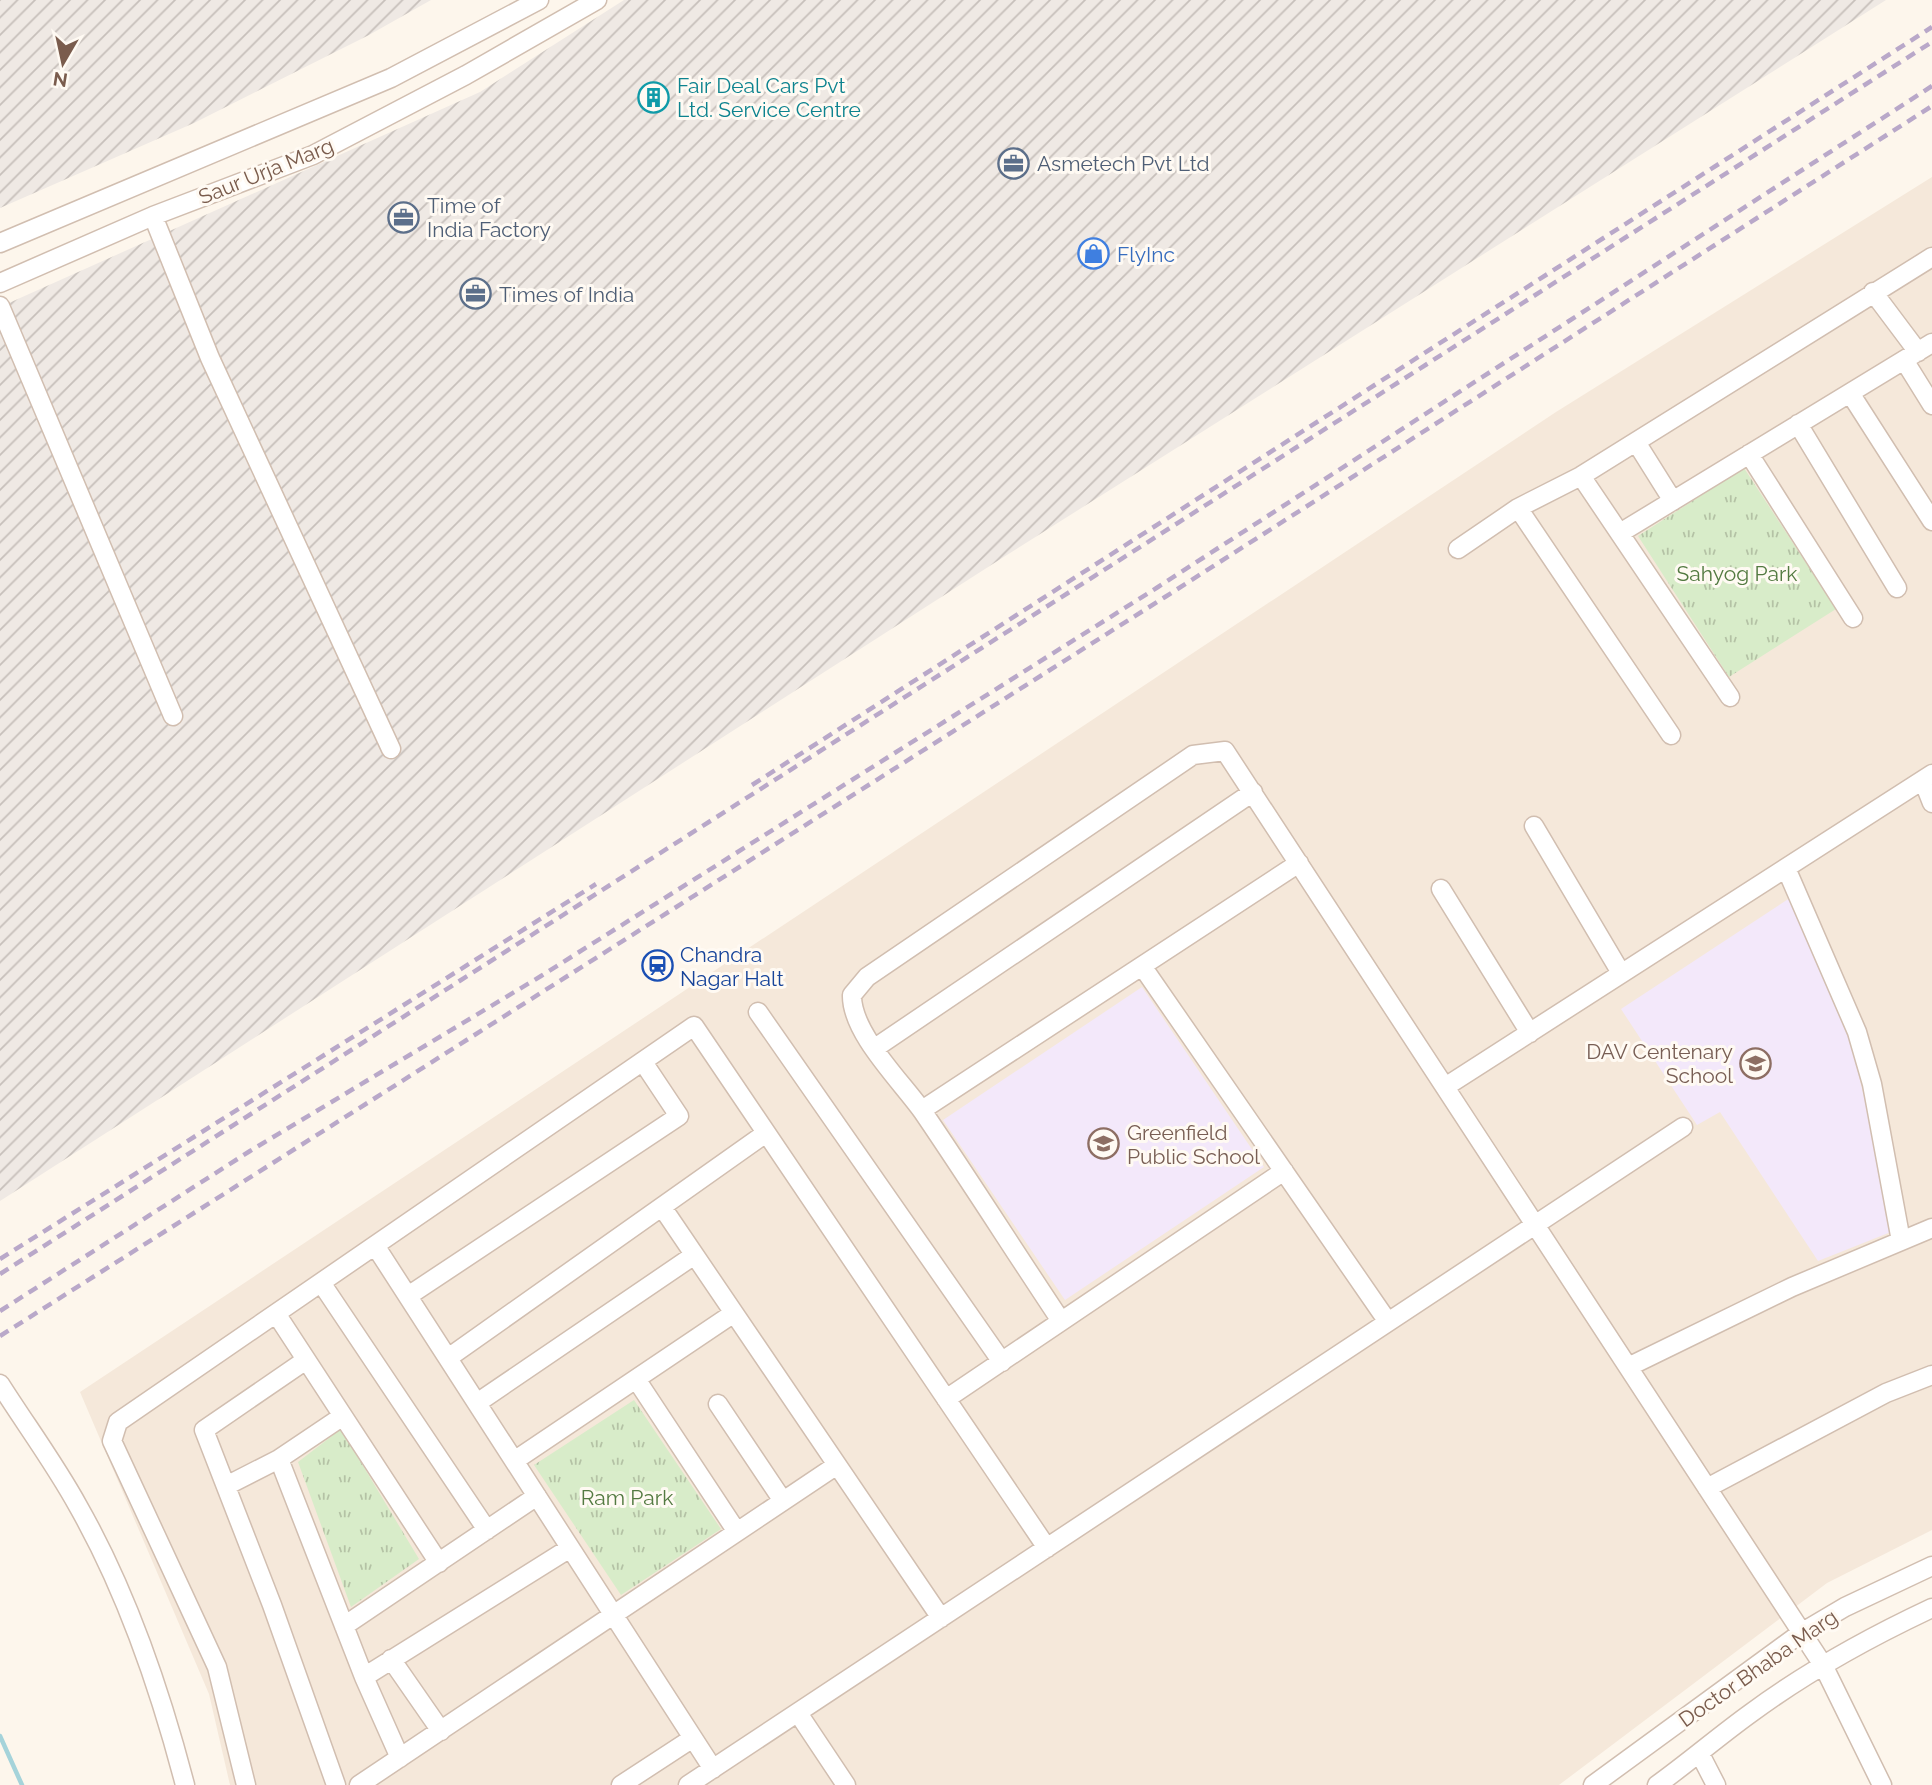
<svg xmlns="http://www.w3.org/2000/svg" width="1932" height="1785" viewBox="0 0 1932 1785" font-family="Raleway,sans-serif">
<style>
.residential{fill:#f5e8da}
.industrial{fill:url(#industrial-furrows)}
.education{fill:#f3e8fa}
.grass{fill:url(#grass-tufts)}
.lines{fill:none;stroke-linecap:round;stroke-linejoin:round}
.stream{stroke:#a5d3da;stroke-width:4.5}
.minor-casing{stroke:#d1beb0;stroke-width:21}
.minor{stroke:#fff;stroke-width:18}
.rail{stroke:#b9a8c9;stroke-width:4.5;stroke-dasharray:10 7;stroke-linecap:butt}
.labels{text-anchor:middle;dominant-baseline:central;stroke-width:6;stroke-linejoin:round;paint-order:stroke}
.culture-label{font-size:21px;fill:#0d838f;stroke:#fffaf3;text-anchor:start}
.service-label{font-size:21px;fill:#4e5e75;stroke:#fffaf3;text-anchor:start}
.street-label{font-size:21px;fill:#7a5c4d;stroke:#fffaf3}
.shop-label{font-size:21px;fill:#366cbe;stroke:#fffaf3;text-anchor:start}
.park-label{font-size:21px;fill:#537a41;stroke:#fffaf3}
.transit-label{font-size:21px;fill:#164399;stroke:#fffaf3;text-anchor:start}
.education-label{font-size:21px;fill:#785e54;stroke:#fffaf3;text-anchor:end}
</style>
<defs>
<pattern id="industrial-furrows" width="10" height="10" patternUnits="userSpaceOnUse" patternTransform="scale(1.75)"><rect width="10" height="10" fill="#efe9e4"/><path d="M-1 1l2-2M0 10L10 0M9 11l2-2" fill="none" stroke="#c7c0bb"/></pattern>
<pattern id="grass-tufts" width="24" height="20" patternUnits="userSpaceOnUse" patternTransform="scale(1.75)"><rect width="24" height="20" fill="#d8ecc9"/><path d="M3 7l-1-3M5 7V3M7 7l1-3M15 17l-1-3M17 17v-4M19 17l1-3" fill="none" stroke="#b4c2a5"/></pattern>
</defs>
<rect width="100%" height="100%" fill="#fdf6ec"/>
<!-- residential -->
<path class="residential" d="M 1932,177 L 1932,1530 L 1827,1583 L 1559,1785 L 230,1785 L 209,1694 L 80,1392 L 1556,412 Z"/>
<!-- industrial -->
<path class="industrial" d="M 0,0 L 431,0 L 369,35 L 194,123 L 0,208 Z
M 624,0 L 1886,0 L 999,560 L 0,1201 L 0,307 L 480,92 Z"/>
<!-- education -->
<path class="education" d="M 1796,894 L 1844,1014 L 1896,1230 L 1818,1261 L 1720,1112 L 1697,1125 L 1621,1009 Z
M 1142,987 L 1264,1167 L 1065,1300 L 943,1120 Z"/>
<!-- grass -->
<path class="grass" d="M 1744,468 L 1836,609 L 1729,677 L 1638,536 Z
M 634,1400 L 721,1529 L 621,1595 L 534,1465 Z
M 341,1429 L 419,1559 L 351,1607 L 298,1462 Z"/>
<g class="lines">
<!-- stream -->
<path class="stream" d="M 0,1736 L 22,1785"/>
<defs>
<path id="minor" d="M 153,216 L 210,358 L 391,749
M 0,243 L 391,78 L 539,0
M 0,283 L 153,216 L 313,155 L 466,75 L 597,0
M 1873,292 L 1918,352
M 0,306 L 173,716
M 1904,360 L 1932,405
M 1850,393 L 1932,521
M 1798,424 L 1897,588
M 1636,442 L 1673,501
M 1749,454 L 1853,618
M 1581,476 L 1730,697
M 1518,508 L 1671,735
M 1620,533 L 1932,343
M 1458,549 L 1518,508 L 1581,476 L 1932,257
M 1923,780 L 1932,803
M 1534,826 L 1621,973
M 1786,868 L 1857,1032 L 1872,1084 L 1901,1241
M 1441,889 L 1530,1033
M 1142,966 L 1388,1322
M 758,1012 L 1002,1362
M 875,1048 L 1253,792
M 1445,1087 L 1932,774
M 922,1110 L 1299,863
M 662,1207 L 941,1618
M 376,1247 L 713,1769
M 322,1284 L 487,1530
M 408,1296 L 679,1116 L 643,1062
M 277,1315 L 439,1563
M 1061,1321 C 1015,1252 970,1181 923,1112 C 902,1082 851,1033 852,995 L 867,977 L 1193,755 L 1225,751 L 1823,1665 L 1882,1785
M 448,1358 L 766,1133
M 306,1360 L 204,1430 L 272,1605 L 336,1785
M 1628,1367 L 1792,1287 L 1932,1228
M 636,1379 L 737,1532
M 0,1384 C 26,1425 55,1464 78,1506 C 127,1592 160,1689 185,1785
M 946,1399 L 1284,1171
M 477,1403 L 693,1256
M 718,1404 L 783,1501
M 343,1416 L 279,1459 L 364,1677 L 400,1758
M 514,1461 L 734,1313
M 226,1486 L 279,1459
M 1707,1488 L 1886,1393 L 1932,1375
M 344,1626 L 537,1496
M 391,1659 L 441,1731
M 364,1677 L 570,1548
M 798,1713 L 846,1785
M 1700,1754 L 1716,1785
M 246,1785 L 217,1667 L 112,1441 L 118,1422 L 694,1026 L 1047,1548
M 359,1785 L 837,1465
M 621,1785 L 693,1738
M 688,1785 L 1683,1127
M 1593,1785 L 1801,1633 L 1845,1607 L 1932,1566
M 1657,1785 C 1689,1762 1719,1736 1751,1713 C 1808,1671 1868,1638 1932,1608"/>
</defs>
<!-- minor casing -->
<use href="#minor" class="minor-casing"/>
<!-- minor -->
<use href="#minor" class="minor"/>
<!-- rail -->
<path class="rail" d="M 752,785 L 1932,27
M 0,1259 L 596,884
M 0,1274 L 1932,42
M 0,1311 L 250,1151 L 541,976 L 1158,587 L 1932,86
M 0,1336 L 1165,597 L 1932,106"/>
</g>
<!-- icons -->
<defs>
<symbol id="building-ring" viewBox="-11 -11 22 22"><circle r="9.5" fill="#fffaf3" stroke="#0f9aa8" stroke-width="1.5"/><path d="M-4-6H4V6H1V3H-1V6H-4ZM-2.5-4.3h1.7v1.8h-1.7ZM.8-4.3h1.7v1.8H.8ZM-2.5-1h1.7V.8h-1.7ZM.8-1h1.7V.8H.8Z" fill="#0f9aa8"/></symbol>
<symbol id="office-ring" viewBox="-11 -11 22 22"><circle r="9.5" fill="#fffaf3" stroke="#5c6f8a" stroke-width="1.5"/><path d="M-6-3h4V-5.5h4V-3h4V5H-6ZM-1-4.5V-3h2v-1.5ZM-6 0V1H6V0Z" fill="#5c6f8a"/></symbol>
<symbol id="shop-ring" viewBox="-11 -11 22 22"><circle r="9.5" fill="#fffaf3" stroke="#3f7fe0" stroke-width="1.5"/><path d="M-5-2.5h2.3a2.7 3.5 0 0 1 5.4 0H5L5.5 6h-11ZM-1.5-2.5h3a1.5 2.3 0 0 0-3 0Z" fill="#3f7fe0"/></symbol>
<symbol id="station-ring" viewBox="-11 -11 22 22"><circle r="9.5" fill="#fffaf3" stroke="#1a4fb4" stroke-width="1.5"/><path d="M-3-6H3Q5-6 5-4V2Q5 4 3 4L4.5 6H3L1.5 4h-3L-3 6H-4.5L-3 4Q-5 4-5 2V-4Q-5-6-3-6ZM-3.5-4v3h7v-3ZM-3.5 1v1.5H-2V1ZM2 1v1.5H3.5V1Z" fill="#1a4fb4"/></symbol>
<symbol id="school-ring" viewBox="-11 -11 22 22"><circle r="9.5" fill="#fffaf3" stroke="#8d6e63" stroke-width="1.5"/><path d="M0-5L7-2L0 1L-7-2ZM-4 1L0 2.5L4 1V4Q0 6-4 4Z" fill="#8d6e63"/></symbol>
</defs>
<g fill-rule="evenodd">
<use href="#building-ring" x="636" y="80" width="35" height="35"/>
<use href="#office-ring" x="996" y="146" width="35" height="35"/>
<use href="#office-ring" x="386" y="200" width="35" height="35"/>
<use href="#shop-ring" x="1076" y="236" width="35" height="35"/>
<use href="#office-ring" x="458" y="276" width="35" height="35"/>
<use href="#station-ring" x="640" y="948" width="35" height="35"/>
<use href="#school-ring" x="1738" y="1046" width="35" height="35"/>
<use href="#school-ring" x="1086" y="1126" width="35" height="35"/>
</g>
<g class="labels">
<!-- culture labels -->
<g class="culture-label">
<text x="677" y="85">Fair Deal Cars Pvt<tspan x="677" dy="24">Ltd. Service Centre</tspan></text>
</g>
<!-- service labels -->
<g class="service-label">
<text x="1037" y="163">Asmetech Pvt Ltd</text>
<text x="427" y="205">Time of<tspan x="427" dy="24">India Factory</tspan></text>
<text x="499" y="294">Times of India</text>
</g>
<!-- street labels -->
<g class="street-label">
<text transform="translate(266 171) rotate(-22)">Saur Urja Marg</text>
<text transform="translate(1758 1668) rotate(-35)">Doctor Bhaba Marg</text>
</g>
<!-- shop labels -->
<g class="shop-label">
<text x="1117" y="254">FlyInc</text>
</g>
<!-- park labels -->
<g class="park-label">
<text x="1737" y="573">Sahyog Park</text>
<text x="627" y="1497">Ram Park</text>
</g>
<!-- transit labels -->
<g class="transit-label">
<text x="680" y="954">Chandra<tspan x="680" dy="24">Nagar Halt</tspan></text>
</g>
<!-- education labels -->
<g class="education-label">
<text x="1733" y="1051">DAV Centenary<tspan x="1733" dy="24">School</tspan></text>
<text x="1127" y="1132" text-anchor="start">Greenfield<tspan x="1127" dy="24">Public School</tspan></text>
</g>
</g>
<!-- north arrow -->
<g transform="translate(63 63) rotate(189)" stroke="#fffaf3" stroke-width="5" paint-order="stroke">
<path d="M0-5L12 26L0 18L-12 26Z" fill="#7a5c4d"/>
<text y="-10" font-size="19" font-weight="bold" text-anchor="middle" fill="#7a5c4d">N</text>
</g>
</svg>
